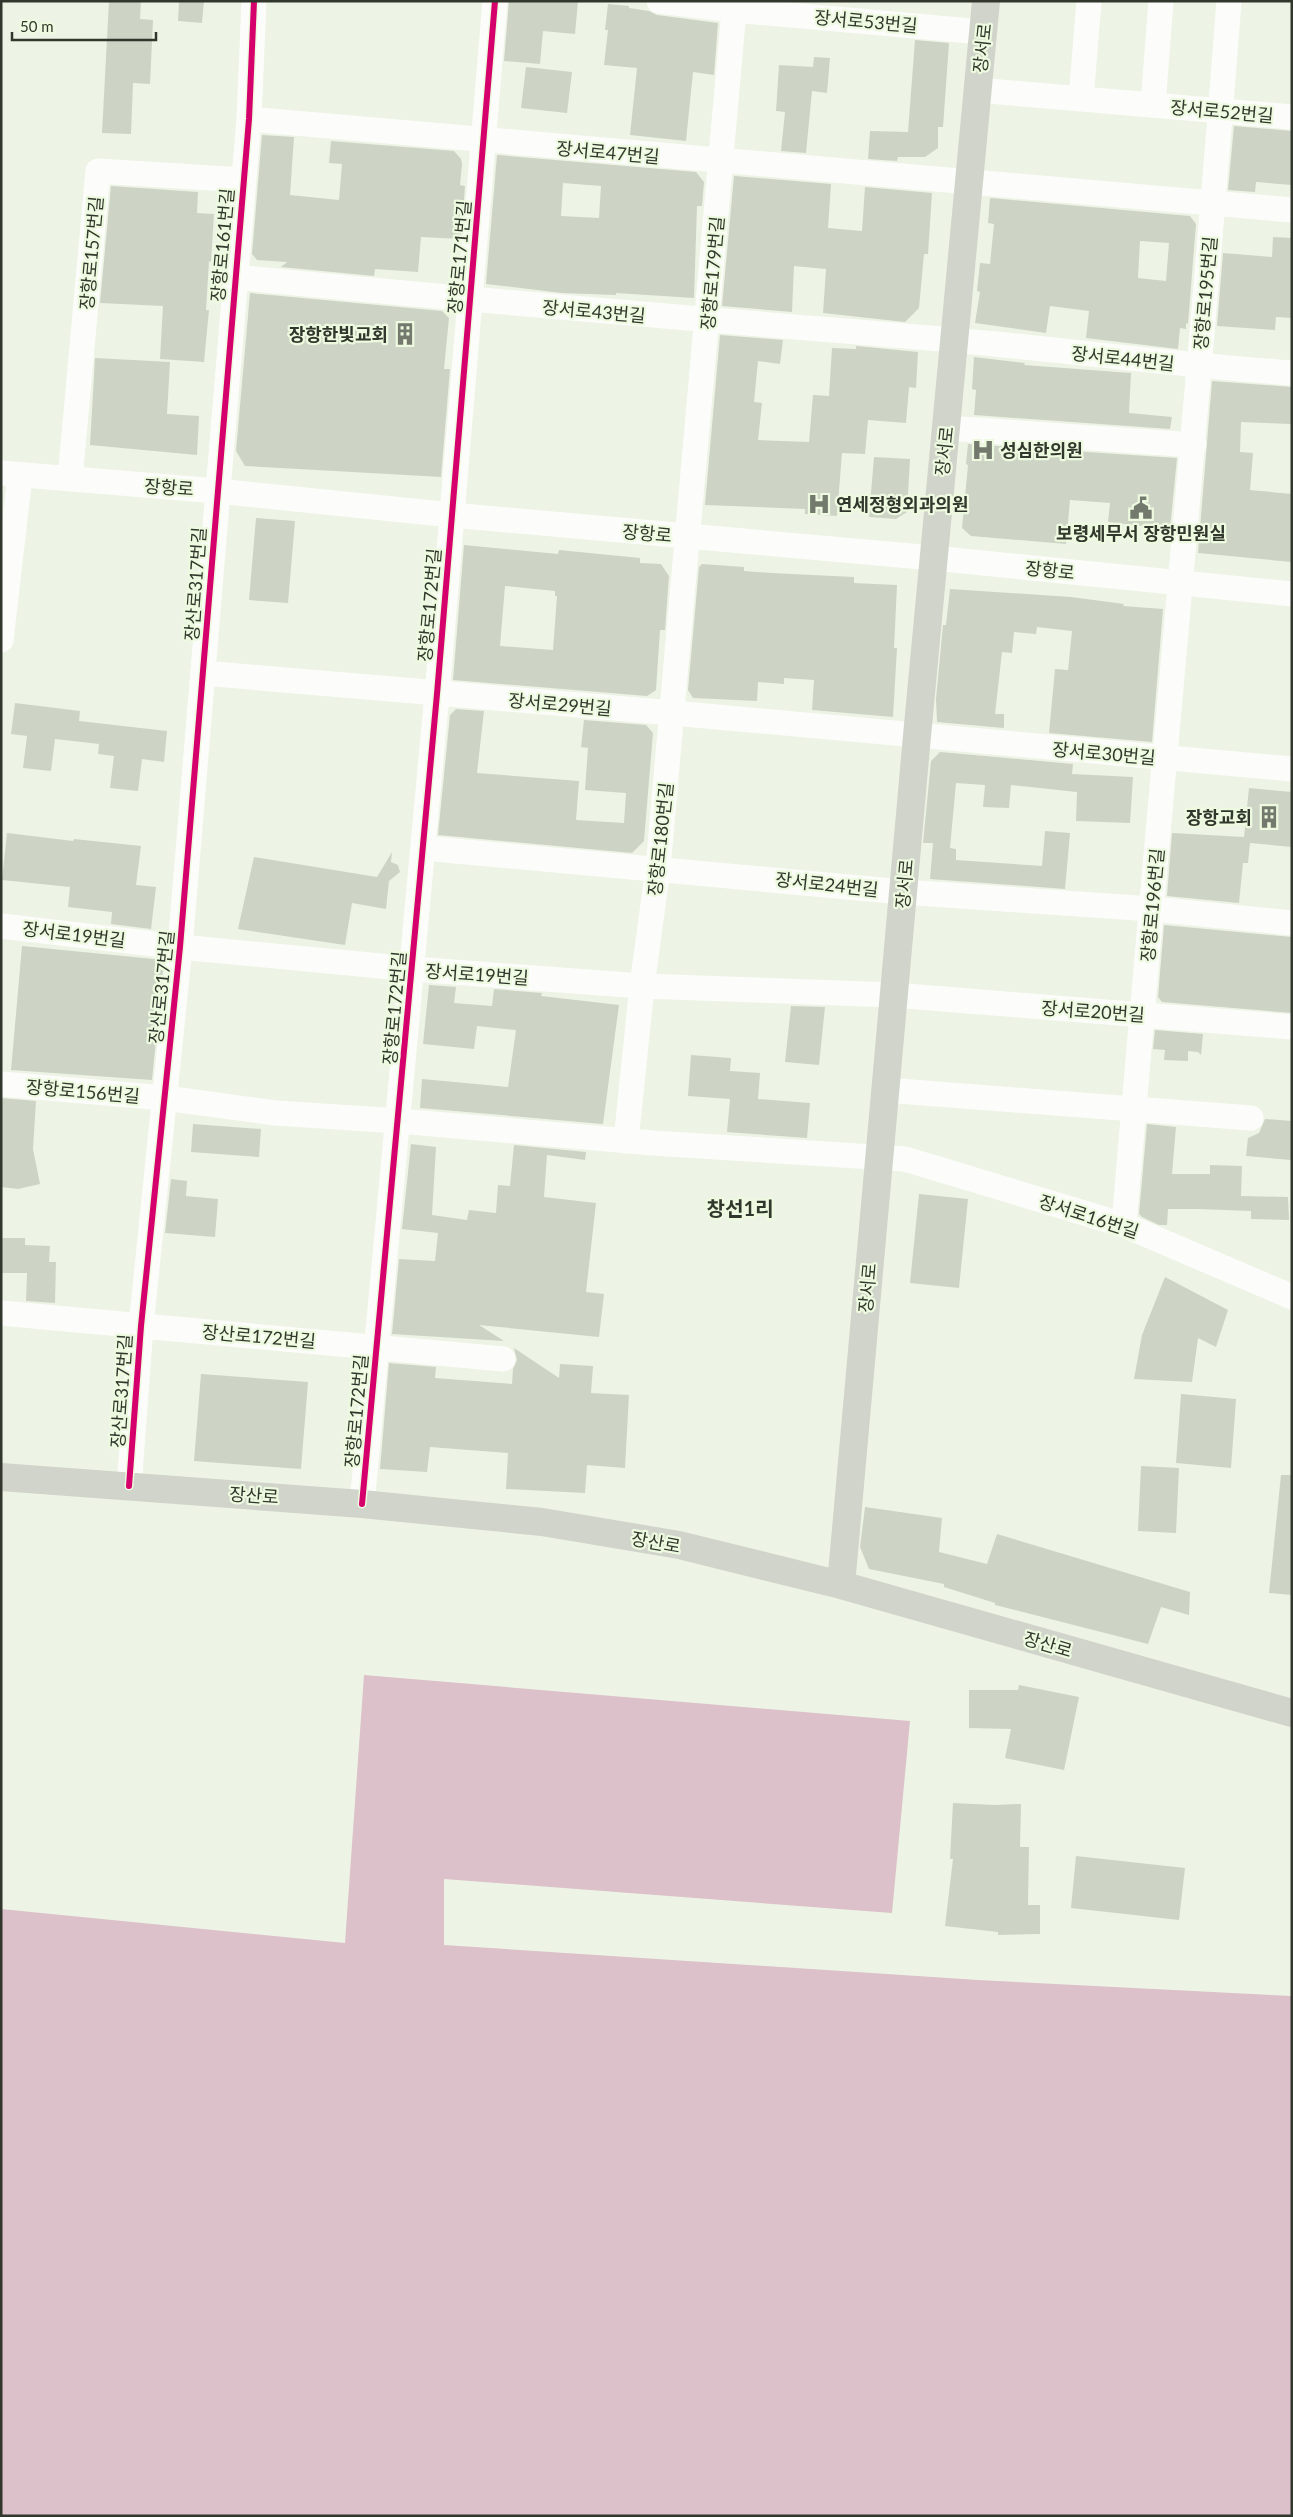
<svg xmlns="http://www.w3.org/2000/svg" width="1293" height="2517" viewBox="0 0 1293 2517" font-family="Lato,'Noto Sans KR',sans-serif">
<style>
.water{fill:#dcc1ca}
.building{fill:#cdd4c6;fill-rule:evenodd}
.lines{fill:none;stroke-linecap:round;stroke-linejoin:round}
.minor{stroke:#fcfdfb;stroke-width:25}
.major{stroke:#d0d4ca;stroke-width:28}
.cycleway-casing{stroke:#edfadf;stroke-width:9}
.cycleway{stroke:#d6006c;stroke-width:6}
.labels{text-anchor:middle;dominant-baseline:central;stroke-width:4.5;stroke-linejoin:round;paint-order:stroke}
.street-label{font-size:18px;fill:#32372d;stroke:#edfadf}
.poi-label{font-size:18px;font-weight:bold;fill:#32372d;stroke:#edfadf;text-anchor:end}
.quarter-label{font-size:20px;font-weight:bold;fill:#32372d;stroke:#edfadf}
</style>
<rect width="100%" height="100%" fill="#edf4e5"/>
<!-- water -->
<path class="water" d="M 364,1675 L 910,1721 L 892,1913 L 444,1879 L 444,1945 L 978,1980 L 1292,1996 L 1292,2516 L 1,2516 L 1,1909 L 345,1943 Z"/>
<!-- building -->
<path class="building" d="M 109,1 L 141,1 L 140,19 L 153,20 L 150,84 L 133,83 L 131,134 L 102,133 Z
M 179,1 L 204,1 L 202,23 L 178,21 Z
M 509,1 L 578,1 L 575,34 L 543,31 L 540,64 L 504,61 Z
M 608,4 L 629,6 L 629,8 L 649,11 L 657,15 L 718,23 L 714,75 L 693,72 L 686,141 L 630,135 L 637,68 L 604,65 L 608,30 L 605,30 Z
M 915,40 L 949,43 L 943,127 L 938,127 L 938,148 L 925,157 L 898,157 L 897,161 L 868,159 L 870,131 L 908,132 Z
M 814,57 L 830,58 L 827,93 L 812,91 L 806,153 L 781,151 L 785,112 L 776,111 L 779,65 L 813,67 Z
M 526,67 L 572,72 L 567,113 L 521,108 Z
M 1234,126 L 1292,131 L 1292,185 L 1256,182 L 1255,192 L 1228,190 Z
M 262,135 L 294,137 L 290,195 L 339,200 L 342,164 L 329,163 L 331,141 L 454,151 L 461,159 L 462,164 L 460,185 L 465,186 L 461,239 L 421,237 L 418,272 L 375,269 L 374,276 L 281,267 L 287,262 L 257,260 L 252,254 Z
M 497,155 L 696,172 L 704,182 L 702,206 L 697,206 L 694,298 L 616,293 L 616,295 L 562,293 L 486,284 ZM 563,183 L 601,186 L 599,218 L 561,216 Z
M 734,176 L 831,184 L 828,228 L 862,231 L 865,187 L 932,193 L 928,254 L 924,254 L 919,308 L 905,322 L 823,313 L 826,269 L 794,266 L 792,312 L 722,306 Z
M 111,186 L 198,192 L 197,213 L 214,214 L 211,262 L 209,261 L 206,310 L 209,310 L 204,362 L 160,359 L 163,306 L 100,303 Z
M 990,198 L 1190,216 L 1196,224 L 1188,324 L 1186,323 L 1186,329 L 1180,328 L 1178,349 L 1086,338 L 1089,311 L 1050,306 L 1046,333 L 975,323 L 980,292 L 977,291 L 980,263 L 990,264 L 994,224 L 988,223 ZM 1140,241 L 1169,243 L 1166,281 L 1138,278 Z
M 1273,237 L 1292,238 L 1292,318 L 1276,317 L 1275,330 L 1217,326 L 1223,253 L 1272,257 Z
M 250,293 L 442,311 L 449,318 L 444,369 L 450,369 L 441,477 L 245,466 L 236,451 Z
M 720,335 L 783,340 L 780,364 L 758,361 L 754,402 L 762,403 L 758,440 L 809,442 L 813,395 L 829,396 L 832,348 L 856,349 L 856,346 L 918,352 L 916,388 L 909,387 L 906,423 L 868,420 L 865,454 L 842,453 L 837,516 L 805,514 L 805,509 L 705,505 Z
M 974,357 L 1025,363 L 1024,365 L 1131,373 L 1129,413 L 1172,417 L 1170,429 L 974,415 L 976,390 L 972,389 Z
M 95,358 L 170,362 L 167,414 L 199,416 L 197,455 L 90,445 Z
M 1212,381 L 1292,387 L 1292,424 L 1241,422 L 1240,452 L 1253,453 L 1250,490 L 1292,494 L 1292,562 L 1198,553 Z
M 968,444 L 1177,458 L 1170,529 L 1108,522 L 1110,503 L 1070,500 L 1066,544 L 971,536 L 962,528 L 968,465 L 966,464 Z
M 874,457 L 910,459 L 907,512 L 896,519 L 869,517 Z
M 256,518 L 295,521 L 288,603 L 249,600 Z
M 464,545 L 558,554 L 559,550 L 640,558 L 640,563 L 661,564 L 669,576 L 665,630 L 660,630 L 656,690 L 647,696 L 453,680 ZM 505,586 L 555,591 L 555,596 L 557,596 L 553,650 L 500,646 Z
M 702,564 L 744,567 L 744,571 L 772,573 L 854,577 L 854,583 L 897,585 L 894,648 L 897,648 L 893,717 L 812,710 L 814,680 L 784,678 L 784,684 L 758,682 L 757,701 L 693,698 L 688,690 L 699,567 Z
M 950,589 L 1071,597 L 1124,604 L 1123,606 L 1163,609 L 1152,742 L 1049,733 L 1055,669 L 1068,670 L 1072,631 L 1037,627 L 1036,634 L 1014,632 L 1012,653 L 1002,652 L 995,714 L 1004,714 L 1004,728 L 937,722 L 936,699 L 943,625 L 946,625 Z
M 15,703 L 80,711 L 79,721 L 167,731 L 164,762 L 142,759 L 138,791 L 110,788 L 114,756 L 98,754 L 99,744 L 55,739 L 51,771 L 23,768 L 27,736 L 11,734 Z
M 456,709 L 484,711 L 477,773 L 579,781 L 576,820 L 624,823 L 626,793 L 585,790 L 588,748 L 581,747 L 584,720 L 646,725 L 653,733 L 644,841 L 632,853 L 438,835 L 450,715 Z
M 940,752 L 1073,764 L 1072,774 L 1133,777 L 1130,823 L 1076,821 L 1077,792 L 1011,785 L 1009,808 L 983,807 L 985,785 L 956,783 L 950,848 L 956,849 L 956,860 L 1042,866 L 1045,831 L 1070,833 L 1065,889 L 930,879 L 933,843 L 923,843 L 931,761 Z
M 1249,788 L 1292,792 L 1292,847 L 1250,843 L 1248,863 L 1243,863 L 1239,903 L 1167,896 L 1172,833 L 1244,837 Z
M 7,833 L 73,841 L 74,839 L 141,846 L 136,885 L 156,887 L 151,929 L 111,924 L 112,912 L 68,907 L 70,887 L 2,880 Z
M 392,852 L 391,862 L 398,865 L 400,872 L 389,881 L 386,909 L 352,903 L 345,945 L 238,929 L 254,857 L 377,877 Z
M 1164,925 L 1292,937 L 1292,1013 L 1162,1002 L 1158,997 Z
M 22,946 L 164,960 L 152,1080 L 11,1070 Z
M 429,985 L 456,987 L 454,1003 L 492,1006 L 494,989 L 542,993 L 541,996 L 619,1005 L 603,1124 L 420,1108 L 422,1079 L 508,1087 L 516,1030 L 477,1026 L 474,1049 L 423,1044 Z
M 791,1006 L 825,1007 L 819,1065 L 785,1062 Z
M 1155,1030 L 1203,1034 L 1201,1055 L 1198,1052 L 1188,1051 L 1188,1061 L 1164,1060 L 1165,1050 L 1153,1049 Z
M 691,1055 L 731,1058 L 730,1071 L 760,1073 L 758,1099 L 810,1103 L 807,1138 L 727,1132 L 730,1099 L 688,1096 Z
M 1,1098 L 36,1101 L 33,1149 L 40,1184 L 18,1189 L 1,1187 Z
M 1265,1119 L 1292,1121 L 1291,1160 L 1246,1156 L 1248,1138 L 1259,1133 Z
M 193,1124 L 261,1129 L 259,1157 L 191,1152 Z
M 1147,1124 L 1176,1127 L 1172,1174 L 1210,1174 L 1210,1165 L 1242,1166 L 1241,1196 L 1288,1197 L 1289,1220 L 1251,1219 L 1251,1211 L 1198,1209 L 1168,1209 L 1167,1225 L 1159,1225 L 1142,1217 L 1139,1214 Z
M 411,1144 L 436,1147 L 432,1215 L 467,1220 L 469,1210 L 496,1213 L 498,1185 L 510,1186 L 514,1145 L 586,1152 L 585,1160 L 547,1155 L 544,1197 L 596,1203 L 586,1292 L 604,1294 L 599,1337 L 479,1325 L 504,1341 L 392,1334 L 399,1259 L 435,1261 L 438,1233 L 402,1229 Z
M 171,1179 L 187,1181 L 186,1196 L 218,1199 L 215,1237 L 165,1233 Z
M 919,1194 L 968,1199 L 959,1288 L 910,1283 Z
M 1,1238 L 25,1238 L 25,1245 L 50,1246 L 49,1262 L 56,1262 L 55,1303 L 26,1301 L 27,1273 L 1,1273 Z
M 1165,1277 L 1228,1310 L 1216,1347 L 1198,1338 L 1192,1382 L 1134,1379 L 1142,1335 Z
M 514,1348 L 559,1378 L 560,1364 L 593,1366 L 591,1393 L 629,1395 L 625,1468 L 587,1465 L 585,1493 L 506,1489 L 508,1453 L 430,1447 L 427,1472 L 380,1469 L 389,1363 L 436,1367 L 435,1378 L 512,1384 L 513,1369 L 517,1360 Z
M 201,1374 L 308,1382 L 301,1469 L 194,1461 Z
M 1181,1394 L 1236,1399 L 1231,1468 L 1176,1463 Z
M 1141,1466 L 1179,1468 L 1176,1533 L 1138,1531 Z
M 1281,1475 L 1292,1475 L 1292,1595 L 1269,1593 Z
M 865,1507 L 942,1518 L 939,1552 L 987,1564 L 997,1534 L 1190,1592 L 1189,1615 L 1161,1607 L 1148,1644 L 995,1605 L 995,1603 L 944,1587 L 944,1584 L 869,1569 L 860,1547 Z
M 1019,1685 L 1079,1697 L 1064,1770 L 1005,1758 L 1011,1729 L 969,1728 L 969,1690 L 1018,1690 Z
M 953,1803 L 995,1805 L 1021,1804 L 1020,1847 L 1029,1847 L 1028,1905 L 1040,1905 L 1040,1934 L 998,1935 L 998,1932 L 945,1926 L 953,1859 L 950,1859 Z
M 1076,1856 L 1185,1868 L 1179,1920 L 1071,1908 Z"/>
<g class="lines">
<!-- minor -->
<path class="minor" d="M 659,1 L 734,10 L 983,32
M 977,90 L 1292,117
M 1081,99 L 1089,1
M 1153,105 L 1161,1
M 249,119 L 1292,210
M 235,277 C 474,301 713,320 952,340 C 1065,350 1178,365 1292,373
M 947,428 L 1194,445
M 1,473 L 217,491 L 452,515 L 933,558 L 1292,594
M 70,479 L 98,171 L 243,180
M 1,640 L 20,475
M 203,673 L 673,713 L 1292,769
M 423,848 L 903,892 L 1152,909 L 1292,923
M 1,926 L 180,947 L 412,969 L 642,986 L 894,995 L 1292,1027
M 1,1084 L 165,1098 L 276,1113 L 399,1121 L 653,1143 L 905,1159 L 1124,1225 L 1292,1297
M 885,1090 L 1251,1118
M 626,1141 L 642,986 L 658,868 L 734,10
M 1124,1225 C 1158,817 1198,410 1229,1
M 1,1313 L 503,1359
M 129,1486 L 141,1326 L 180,947 L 249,119 L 254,1
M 362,1504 L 437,694 L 495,1"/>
<!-- major -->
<path class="major" d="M 1,1477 L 362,1504 L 542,1522 L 679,1545 L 841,1585 L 1292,1713
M 841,1585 L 917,736 L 986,1"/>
<defs>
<path id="cycleway" d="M 129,1486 L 141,1326 L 180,947 L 249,119 L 254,1
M 362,1504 L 437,694 L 495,1"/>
</defs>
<!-- cycleway casing -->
<use href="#cycleway" class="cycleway-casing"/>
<!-- cycleway -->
<use href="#cycleway" class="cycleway"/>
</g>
<!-- icons -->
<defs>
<symbol id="building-bare" viewBox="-9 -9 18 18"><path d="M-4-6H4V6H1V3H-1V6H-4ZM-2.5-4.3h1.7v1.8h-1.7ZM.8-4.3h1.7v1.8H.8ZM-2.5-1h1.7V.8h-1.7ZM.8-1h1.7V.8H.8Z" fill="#73796d" stroke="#edfadf" stroke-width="2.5" paint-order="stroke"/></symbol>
<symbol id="hospital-bare" viewBox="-9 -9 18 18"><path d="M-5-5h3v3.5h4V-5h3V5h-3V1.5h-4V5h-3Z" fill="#73796d" stroke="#edfadf" stroke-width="2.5" paint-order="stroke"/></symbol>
<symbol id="civic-bare" viewBox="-9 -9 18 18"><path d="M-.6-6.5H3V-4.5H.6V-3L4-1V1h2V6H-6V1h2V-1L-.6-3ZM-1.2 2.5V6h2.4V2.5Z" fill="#73796d" stroke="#edfadf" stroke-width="2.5" paint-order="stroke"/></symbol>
</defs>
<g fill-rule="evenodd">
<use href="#building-bare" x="389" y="318" width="32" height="32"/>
<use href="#hospital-bare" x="967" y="434" width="32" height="32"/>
<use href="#hospital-bare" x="803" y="488" width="32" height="32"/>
<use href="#civic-bare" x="1125" y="492" width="32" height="32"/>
<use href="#building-bare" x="1253" y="801" width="32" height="32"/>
</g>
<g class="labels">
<!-- street labels -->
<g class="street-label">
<text transform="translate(866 21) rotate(5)">장서로53번길</text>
<text transform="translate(982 48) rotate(-84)">장서로</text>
<text transform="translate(1222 111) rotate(5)">장서로52번길</text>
<text transform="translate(608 152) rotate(5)">장서로47번길</text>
<text transform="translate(222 245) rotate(-85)">장항로161번길</text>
<text transform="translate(91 253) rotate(-85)">장항로157번길</text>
<text transform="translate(459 257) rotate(-85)">장항로171번길</text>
<text transform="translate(712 273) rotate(-85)">장항로179번길</text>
<text transform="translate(1205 293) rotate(-85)">장항로195번길</text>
<text transform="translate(594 311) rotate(5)">장서로43번길</text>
<text transform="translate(1123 358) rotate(6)">장서로44번길</text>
<text transform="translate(944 451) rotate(-84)">장서로</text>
<text transform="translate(169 487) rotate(4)">장항로</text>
<text transform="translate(647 533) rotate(5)">장항로</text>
<text transform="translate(1050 570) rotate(6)">장항로</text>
<text transform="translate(195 584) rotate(-86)">장산로317번길</text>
<text transform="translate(429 605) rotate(-85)">장항로172번길</text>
<text transform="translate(560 704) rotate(5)">장서로29번길</text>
<text transform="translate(1104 753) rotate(5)">장서로30번길</text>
<text transform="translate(660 839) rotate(-84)">장항로180번길</text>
<text transform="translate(827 884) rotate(6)">장서로24번길</text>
<text transform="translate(904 884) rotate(-85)">장서로</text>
<text transform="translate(1152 905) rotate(-85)">장항로196번길</text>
<text transform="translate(74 934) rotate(7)">장서로19번길</text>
<text transform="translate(477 974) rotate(4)">장서로19번길</text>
<text transform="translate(161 987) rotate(-84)">장산로317번길</text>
<text transform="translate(394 1008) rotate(-85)">장항로172번길</text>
<text transform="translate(1093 1011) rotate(4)">장서로20번길</text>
<text transform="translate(83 1091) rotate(5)">장항로156번길</text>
<text transform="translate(1089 1216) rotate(18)">장서로16번길</text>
<text transform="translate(867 1288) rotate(-85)">장서로</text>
<text transform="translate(259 1336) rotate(5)">장산로172번길</text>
<text transform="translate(121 1391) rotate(-86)">장산로317번길</text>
<text transform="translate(356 1411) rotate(-85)">장항로172번길</text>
<text transform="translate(254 1495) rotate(4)">장산로</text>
<text transform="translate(656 1542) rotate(10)">장산로</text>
<text transform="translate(1048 1644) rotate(16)">장산로</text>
</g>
<!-- poi labels -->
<g class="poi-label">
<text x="388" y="334">장항한빛교회</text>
<text x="1000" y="450" text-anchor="start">성심한의원</text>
<text x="836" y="504" text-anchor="start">연세정형외과의원</text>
<text x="1141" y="533" text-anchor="middle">보령세무서 장항민원실</text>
<text x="1252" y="817">장항교회</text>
</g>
<!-- quarter labels -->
<g class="quarter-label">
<text x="740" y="1208">창선1리</text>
</g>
</g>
<!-- border -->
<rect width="1293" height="2517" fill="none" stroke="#32372d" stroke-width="5"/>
<!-- scale -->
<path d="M12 32v8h144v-8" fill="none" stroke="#32372d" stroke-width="2.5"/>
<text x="20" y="32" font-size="15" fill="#32372d" stroke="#edfadf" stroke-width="4" paint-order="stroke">50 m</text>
</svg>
